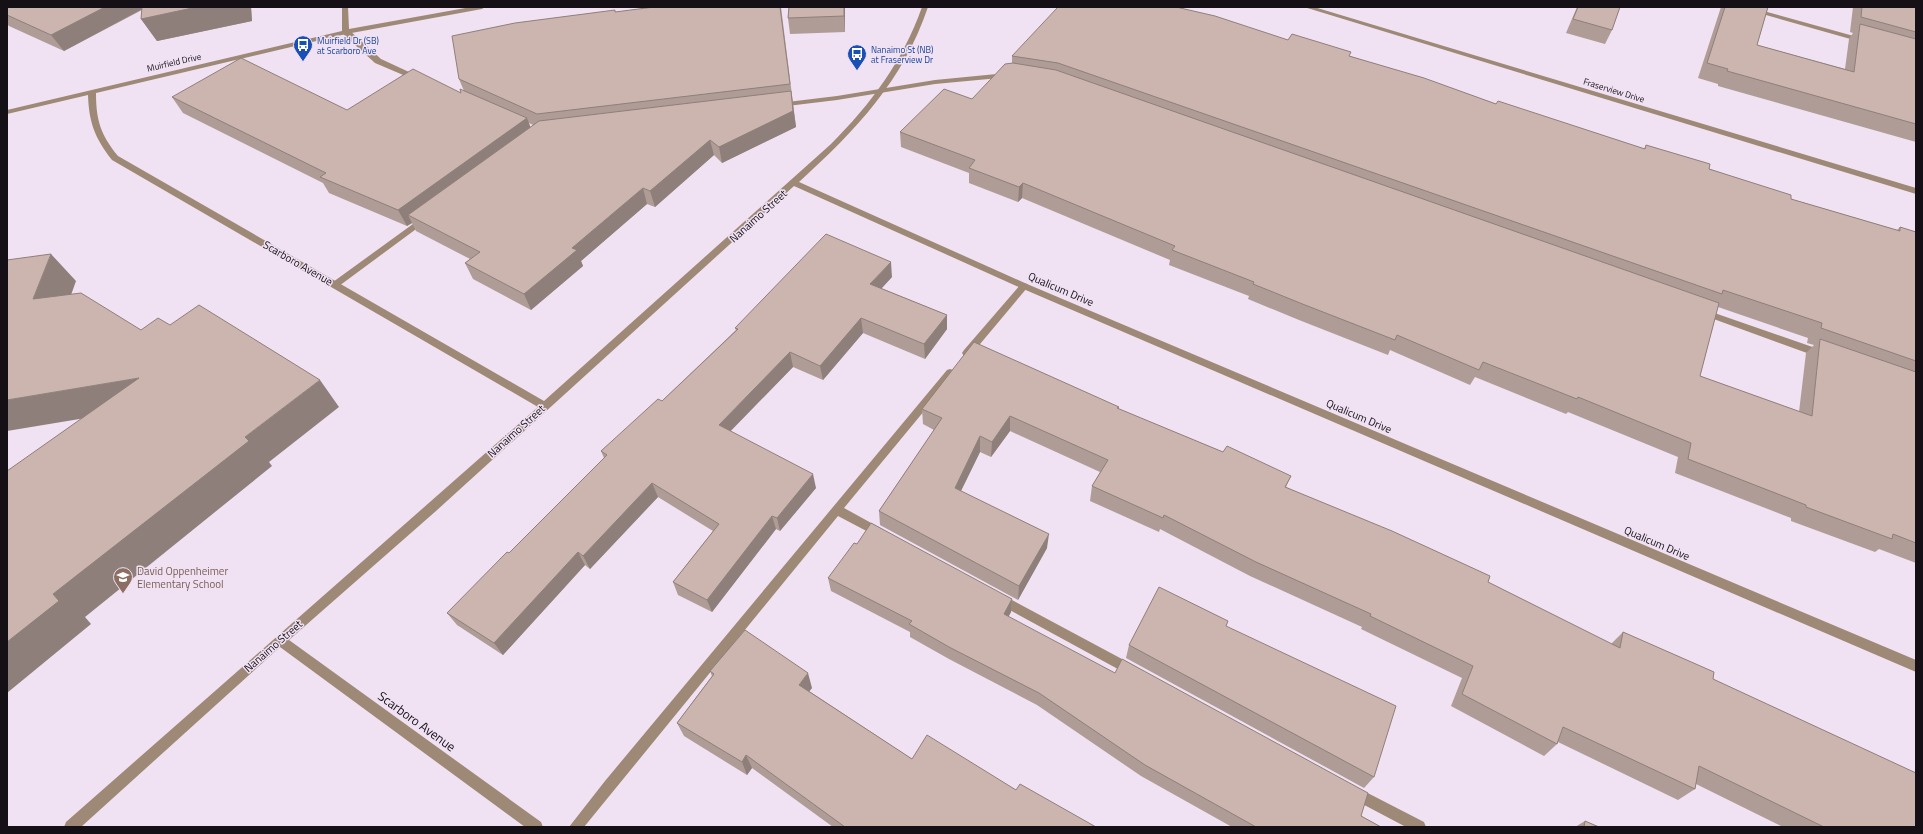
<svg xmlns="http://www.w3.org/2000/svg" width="1923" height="834" viewBox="0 0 1923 834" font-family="'Titillium Web',sans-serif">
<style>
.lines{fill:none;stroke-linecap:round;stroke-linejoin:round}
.lane{fill:#9d8975;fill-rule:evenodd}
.street{fill:#9d8975;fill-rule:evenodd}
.wall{fill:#af9c96;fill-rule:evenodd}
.shaded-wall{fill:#8f7f7a}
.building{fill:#ccb5af;stroke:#8f7f7a}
.labels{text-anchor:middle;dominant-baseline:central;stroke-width:3;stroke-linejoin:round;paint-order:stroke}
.far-transit-label{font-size:9px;fill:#164399;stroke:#f0e1f3;text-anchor:start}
.far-street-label{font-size:9px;fill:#151016;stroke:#f0e1f3}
.street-label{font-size:11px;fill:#151016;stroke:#f0e1f3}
.education-label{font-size:11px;fill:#785e54;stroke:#f0e1f3;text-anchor:start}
.near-street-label{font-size:13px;fill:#151016;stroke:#f0e1f3}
</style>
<rect width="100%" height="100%" fill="#f0e1f3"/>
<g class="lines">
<!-- lane -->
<path class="lane" d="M 1738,7 L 1749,7 L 1868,40 L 1861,42 Z
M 343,30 L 349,30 L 381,59 L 422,78 L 418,80 L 415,80 L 375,63 L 343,34 Z
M 1007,73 L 1011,75 L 1010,77 L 935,84 L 837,100 L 779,107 L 775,105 L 779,103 L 837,96 L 935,80 Z
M 424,216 L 428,219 L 427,221 L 339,286 L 333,286 L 331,284 L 333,282 Z
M 1024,283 L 1027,284 L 1029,286 L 1027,288 L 970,356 L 964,356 L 962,353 L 964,350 L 1021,284 Z
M 1703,309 L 1824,351 L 1826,354 L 1824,357 L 1818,357 L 1700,314 L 1698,312 Z
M 950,369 L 953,370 L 955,373 L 953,376 L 844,508 L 884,530 L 885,533 L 884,536 L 880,538 L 876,536 L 838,516 L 584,827 L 569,827 L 605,781 L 947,370 Z
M 999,593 L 1135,666 L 1137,670 L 1135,674 L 1131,676 L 1127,674 L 995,602 L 993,598 L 995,594 Z
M 1356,787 L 1424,822 L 1426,827 L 1406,827 L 1351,798 L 1350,793 L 1351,788 Z"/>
<!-- street -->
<path class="street" d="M 342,7 L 348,7 L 349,29 L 471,7 L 485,7 L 482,9 L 346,34 L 96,93 C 96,121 101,135 118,156 L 544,401 L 831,144 C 871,104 903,61 922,7 L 928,7 C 903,81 856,130 799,182 L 1027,284 L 1916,660 L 1916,672 L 1021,288 L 794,186 L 436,511 L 289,640 L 541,822 L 543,827 L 525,827 L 280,647 L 81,827 L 64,827 L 66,822 L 538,407 L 112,160 C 95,138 89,123 88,95 L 7,114 L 7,110 L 342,31 Z
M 1304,7 L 1314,7 L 1916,188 L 1916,194 Z"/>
</g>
<!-- wall -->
<path class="wall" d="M 7,7 L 251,7 L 252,21 L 157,41 L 141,19 L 142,10 L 64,51 L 9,26 L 7,24 Z
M 781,7 L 796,127 L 722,163 L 714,155 L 655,207 L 647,204 L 581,261 L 583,266 L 531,310 L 473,279 L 465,263 L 470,259 L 416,231 L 412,223 L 407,226 L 329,193 L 323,183 L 183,113 L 172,97 L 347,110 L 461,93 L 464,91 L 459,79 L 616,12 ZM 529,123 L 533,125 L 530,127 Z
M 789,7 L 845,7 L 845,32 L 790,34 L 788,18 Z
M 1577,7 L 1620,7 L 1612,30 L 1605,44 L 1566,33 Z
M 1721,7 L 1768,7 L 1757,45 L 1845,69 L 1849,39 L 1853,33 L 1850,32 L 1853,7 L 1916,7 L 1916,142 L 1718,86 L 1718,84 L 1698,78 Z
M 1288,40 L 1350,56 L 1496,104 L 1644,149 L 1646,145 L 1791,199 L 1897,230 L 1900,227 L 1916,232 L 1916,563 L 1879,549 L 1875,552 L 1791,521 L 1791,518 L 1675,473 L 1678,457 L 1568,412 L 1566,414 L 1475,377 L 1470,385 L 1390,350 L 1388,355 L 1299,320 L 1248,299 L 1249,296 L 1169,265 L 1170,260 L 1022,198 L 1018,202 L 969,183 L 969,173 L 901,147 L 900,132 L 972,99 L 1012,63 L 1012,56 ZM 1718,307 L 1808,338 L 1807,343 L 1814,345 L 1806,353 L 1799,412 L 1700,376 Z
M 892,277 L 881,288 L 947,315 L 947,329 L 925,359 L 863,333 L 823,380 L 793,367 L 730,431 L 816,488 L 780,531 L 776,529 L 712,612 L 678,595 L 673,582 L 713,531 L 658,497 L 590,569 L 585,565 L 503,655 L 457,625 L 447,613 L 509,553 L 604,458 L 601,451 L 662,401 L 736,330 L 735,328 Z
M 1119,407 L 1118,409 L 1223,452 L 1291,476 L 1286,487 L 1488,582 L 1611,644 L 1623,632 L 1713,679 L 1916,827 L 1783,827 L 1696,784 L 1695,789 L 1678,800 L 1558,742 L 1557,744 L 1544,756 L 1451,706 L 1462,678 L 1361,629 L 1362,627 L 1250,576 L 1160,529 L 1159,532 L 1090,501 L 1092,486 L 1100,472 L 1010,431 L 991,457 L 980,452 L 961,491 L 1047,548 L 1018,600 L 880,525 L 879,511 L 934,430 L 923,424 L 922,409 Z
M 857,544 L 1012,599 L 1011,612 L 1008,617 L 1381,827 L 1232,827 L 1141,776 L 1037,705 L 949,659 L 910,637 L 910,632 L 831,591 L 828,578 Z
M 1226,626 L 1374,777 L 1364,788 L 1126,658 L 1129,645 Z
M 710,671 L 812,688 L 809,691 L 912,759 L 1016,790 L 1096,827 L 833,827 L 752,768 L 747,775 L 684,736 L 677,723 L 712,676 Z
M 1585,821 L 1599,827 L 1575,827 Z"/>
<!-- shaded-wall -->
<path class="shaded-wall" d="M 105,7 L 146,7 L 64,51 L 51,35 Z
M 197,7 L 251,7 L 252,21 L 157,41 L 141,19 Z
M 844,7 L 845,7 L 845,32 L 844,16 Z
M 791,91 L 796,127 L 722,163 L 719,147 Z
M 527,118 L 533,134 L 408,215 L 412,223 L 407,226 L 398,210 Z
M 710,140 L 714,155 L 655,207 L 650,191 Z
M 1023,183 L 1022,198 L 1018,202 L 1019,187 Z
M 643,188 L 647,204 L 581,261 L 583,266 L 531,310 L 524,294 L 572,248 Z
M 51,254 L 76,281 L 60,326 L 33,299 Z
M 891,262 L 892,277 L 872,299 L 870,284 Z
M 947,315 L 947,329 L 925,359 L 924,344 Z
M 861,318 L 863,333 L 823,380 L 820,366 Z
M 790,352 L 793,367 L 723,439 L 719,425 Z
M 139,378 L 164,405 L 7,431 L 7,400 Z
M 320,380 L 339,407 L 269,462 L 272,466 L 85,617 L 91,624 L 7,693 L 7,642 L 53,594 L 245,437 Z
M 1010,416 L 1010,431 L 991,457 L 992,442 Z
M 980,436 L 980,452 L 955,503 L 955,488 Z
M 813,474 L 816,488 L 780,531 L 777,518 Z
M 652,483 L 658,497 L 590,569 L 583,556 Z
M 772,516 L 776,529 L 712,612 L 707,600 Z
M 1049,534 L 1047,548 L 1018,600 L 1019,586 Z
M 578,552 L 585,565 L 503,655 L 494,643 Z
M 1012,599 L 1011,612 L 1003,627 L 1004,614 Z
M 808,673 L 812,688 L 803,699 L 799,685 Z
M 746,755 L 752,768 L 747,775 L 742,762 Z"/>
<!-- building -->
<path class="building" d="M 10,7 L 105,7 L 51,35 L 7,15 L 7,8 Z
M 142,7 L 197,7 L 141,19 Z
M 654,7 L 780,7 L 790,84 L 537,114 L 459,79 L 452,36 L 515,23 L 615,10 L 615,12 Z
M 789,7 L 844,7 L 844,16 L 788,18 Z
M 1058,7 L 1176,7 L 1215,16 L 1288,40 L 1292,34 L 1351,52 L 1349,56 L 1424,78 L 1496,104 L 1498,101 L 1645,149 L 1646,145 L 1710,164 L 1709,169 L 1791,195 L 1791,199 L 1900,231 L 1900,227 L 1916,232 L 1916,361 L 1821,328 L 1822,323 L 1723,290 L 1722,294 L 1058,63 L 1012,56 Z
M 1578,7 L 1620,7 L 1612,30 L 1573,19 Z
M 1725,7 L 1768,7 L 1757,45 L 1854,72 L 1860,24 L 1916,39 L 1916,124 L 1727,71 L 1728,69 L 1707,63 Z
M 1862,7 L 1916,7 L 1916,32 L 1861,17 Z
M 241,58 L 347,110 L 413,69 L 461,93 L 460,89 L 527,118 L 398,210 L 320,177 L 326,173 L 172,97 Z
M 1013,63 L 1056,70 L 1719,303 L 1700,376 L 1812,416 L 1820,339 L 1916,372 L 1916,543 L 1893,534 L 1892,539 L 1806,507 L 1806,505 L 1688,459 L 1691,443 L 1578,397 L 1577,399 L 1483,362 L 1479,370 L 1397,335 L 1395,340 L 1305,305 L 1253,284 L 1254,282 L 1172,250 L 1175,246 L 1023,183 L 1019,187 L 969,168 L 975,160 L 900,132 L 944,89 L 972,99 L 1005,64 Z
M 791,91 L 793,111 L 719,147 L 710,140 L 650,191 L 643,188 L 572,248 L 577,250 L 524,294 L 465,263 L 480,252 L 408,215 L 539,121 Z
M 826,234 L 891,262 L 870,284 L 947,315 L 924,344 L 861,318 L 820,366 L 790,352 L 719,425 L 813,474 L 777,518 L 772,516 L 707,600 L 673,582 L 719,524 L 652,483 L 583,556 L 578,552 L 494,643 L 447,613 L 507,552 L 509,553 L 607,455 L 601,451 L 658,399 L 662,401 L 738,329 L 735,328 Z
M 51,254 L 33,299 L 81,293 L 141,330 L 158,318 L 170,325 L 199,305 L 320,380 L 245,437 L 249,441 L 53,594 L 59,601 L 7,642 L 7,471 L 139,378 L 7,400 L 7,260 Z
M 974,342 L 1119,407 L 1117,408 L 1223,452 L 1227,446 L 1291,476 L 1285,487 L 1392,531 L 1490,576 L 1488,582 L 1620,648 L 1623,632 L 1714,672 L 1713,679 L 1916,773 L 1916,827 L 1824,827 L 1699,766 L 1695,789 L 1563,727 L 1557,744 L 1462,694 L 1473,666 L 1370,616 L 1371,614 L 1256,562 L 1164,515 L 1163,518 L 1092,486 L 1108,460 L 1010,416 L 992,442 L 980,436 L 955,488 L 1049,534 L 1019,586 L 879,511 L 942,418 L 922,409 Z
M 871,523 L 1012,599 L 1004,614 L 1115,673 L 1122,659 L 1368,793 L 1361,816 L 1381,827 L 1256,827 L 1145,765 L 1039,693 L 949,647 L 909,624 L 912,621 L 828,578 L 854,543 L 857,544 Z
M 1159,587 L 1228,621 L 1226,626 L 1396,706 L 1374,777 L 1129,645 Z
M 745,630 L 808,673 L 799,685 L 912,759 L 927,735 L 1016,790 L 1020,784 L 1096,827 L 845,827 L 746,755 L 742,762 L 677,723 L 714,674 L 710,671 Z
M 1585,821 L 1599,827 L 1584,827 Z"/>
<!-- icons -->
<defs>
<symbol id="bus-pin" viewBox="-11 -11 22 30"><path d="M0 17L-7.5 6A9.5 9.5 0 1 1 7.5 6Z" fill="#1a4fb4" stroke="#f0e1f3"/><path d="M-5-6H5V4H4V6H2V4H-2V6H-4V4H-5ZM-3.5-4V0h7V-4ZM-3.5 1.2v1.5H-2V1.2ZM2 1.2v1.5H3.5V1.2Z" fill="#fff"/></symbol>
<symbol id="school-pin" viewBox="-11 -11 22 30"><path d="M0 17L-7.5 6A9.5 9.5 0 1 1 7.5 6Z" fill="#8d6e63" stroke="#f0e1f3"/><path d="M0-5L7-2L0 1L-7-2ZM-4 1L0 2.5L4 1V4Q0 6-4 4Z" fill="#fff"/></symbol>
</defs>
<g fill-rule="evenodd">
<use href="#bus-pin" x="292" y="34" width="22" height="30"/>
<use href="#bus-pin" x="846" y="43" width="22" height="30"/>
<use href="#school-pin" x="112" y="566" width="22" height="30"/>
</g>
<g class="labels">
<!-- far-transit labels -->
<g class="far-transit-label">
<text x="317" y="40">Muirfield Dr (SB)<tspan x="317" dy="10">at Scarboro Ave</tspan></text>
<text x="871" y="49">Nanaimo St (NB)<tspan x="871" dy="10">at Fraserview Dr</tspan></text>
</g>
<!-- far-street labels -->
<g class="far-street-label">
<text transform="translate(174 62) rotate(-13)">Muirfield Drive</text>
<text transform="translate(1614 90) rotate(17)">Fraserview Drive</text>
</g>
<!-- street labels -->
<g class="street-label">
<text transform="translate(758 216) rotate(-42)">Nanaimo Street</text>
<text transform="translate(298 263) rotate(30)">Scarboro Avenue</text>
<text transform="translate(1061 289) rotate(23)">Qualicum Drive</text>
<text transform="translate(1359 416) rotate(23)">Qualicum Drive</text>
<text transform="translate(516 431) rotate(-42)">Nanaimo Street</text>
<text transform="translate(1657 543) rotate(23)">Qualicum Drive</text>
<text transform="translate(273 646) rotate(-41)">Nanaimo Street</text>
</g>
<!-- education labels -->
<g class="education-label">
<text x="137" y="571">David Oppenheimer<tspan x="137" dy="13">Elementary School</tspan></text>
</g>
<!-- near-street labels -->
<g class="near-street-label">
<text transform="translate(417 721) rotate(36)">Scarboro Avenue</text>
</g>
</g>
<!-- border -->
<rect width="1923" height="834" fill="none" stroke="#151016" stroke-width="16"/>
</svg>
